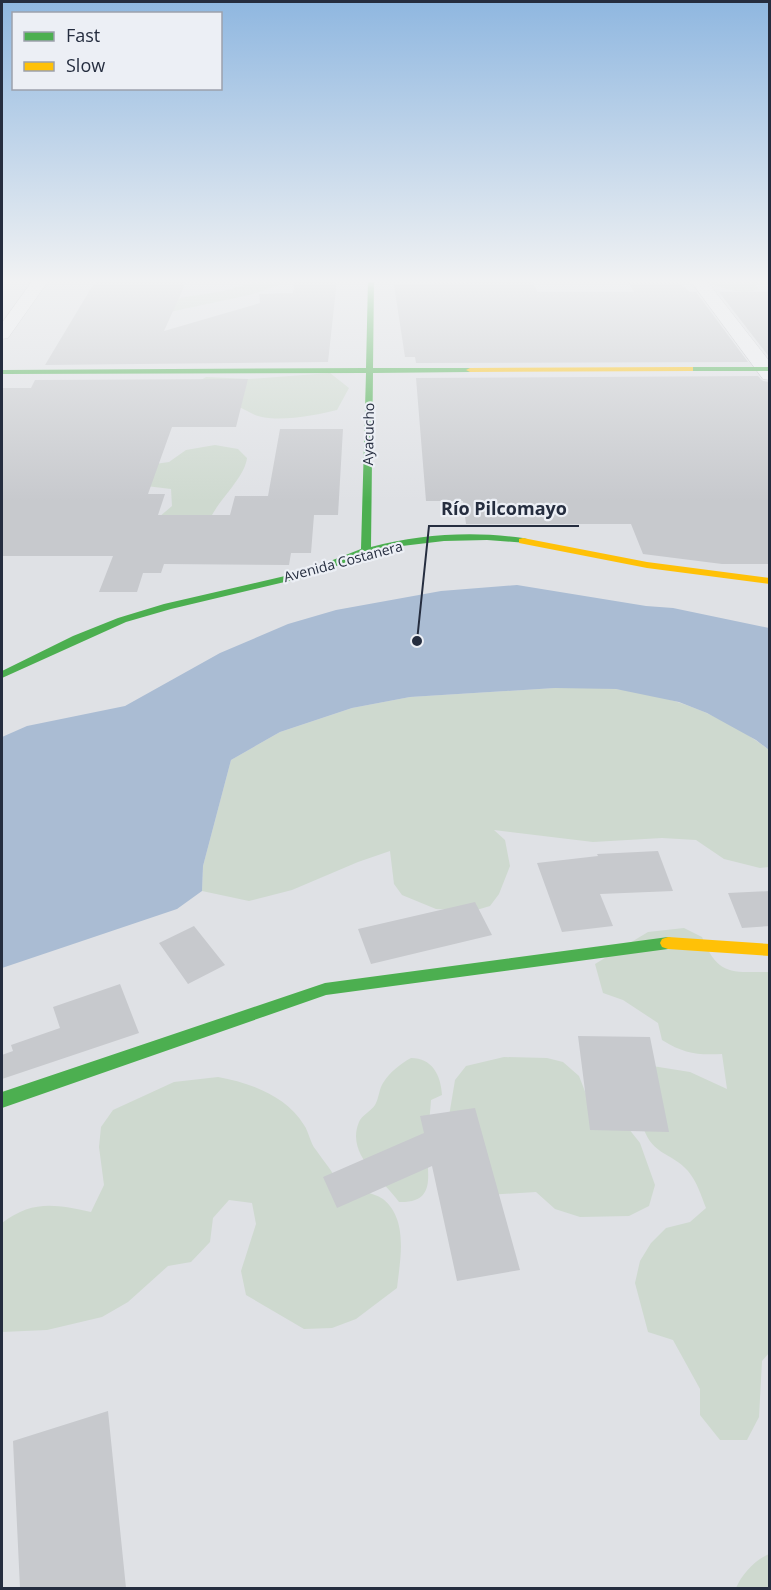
<svg xmlns="http://www.w3.org/2000/svg" width="771" height="1590" viewBox="0 0 771 1590" font-family="'Open Sans',sans-serif">
<style>
.green{fill:#ced9cf}
.water{fill:#aabcd3}
.building{fill:#c7c9cd}
.lines{fill:none;stroke-linecap:round;stroke-linejoin:round}
.street-casing{stroke:#bdbfc3;stroke-width:1}
.street{fill:#eeeff2;fill-rule:evenodd}
.fast{fill:#4caf50;fill-rule:evenodd}
.slow{fill:#ffc107;fill-rule:evenodd}
.labels{text-anchor:middle;dominant-baseline:central;stroke-width:4.5;stroke-linejoin:round;paint-order:stroke}
.far-street-label{font-size:14px;fill:#252d3f;stroke:#eceff5}
.leader{fill:none;stroke:#252d3f;stroke-width:2}
.callout-dot{fill:#252d3f;stroke:#eceff5;stroke-width:2}
.callout-label{font-size:18px;text-anchor:middle;font-weight:bold;fill:#252d3f;stroke:#eceff5;stroke-width:4.5;stroke-linejoin:round;paint-order:stroke}
</style>
<rect width="100%" height="100%" fill="#dfe1e5"/>
<!-- green -->
<path class="green" d="M 261,280 L 283,280 L 283,284 L 249,295 L 165,313 L 179,298 L 224,291 Z
M 710,280 L 769,280 L 769,284 L 755,284 L 759,289 C 744,296 726,289 712,284 Z
M 330,373 L 349,388 L 337,410 C 317,415 272,424 253,414 C 234,405 215,393 196,383 L 206,377 L 249,379 Z
M 215,445 L 238,449 L 247,458 C 245,476 222,497 212,515 L 145,529 L 172,506 L 171,489 L 138,485 L 134,467 L 169,462 L 186,450 Z
M 555,688 C 575,688 595,687 615,689 C 670,694 727,717 769,750 L 769,867 L 760,868 L 724,859 L 696,840 L 662,838 L 593,842 L 494,830 L 505,840 L 510,866 L 499,894 L 490,906 L 473,911 L 436,909 L 402,895 L 394,884 L 390,851 L 358,862 L 292,890 L 249,901 L 202,891 L 203,866 L 231,760 L 280,732 L 352,708 L 410,697 Z
M 684,928 L 702,937 C 718,976 731,972 769,972 L 769,1353 L 762,1361 L 759,1417 L 747,1440 L 720,1440 L 700,1415 L 700,1389 L 673,1340 L 648,1332 L 635,1283 L 640,1261 L 651,1243 L 666,1228 L 690,1222 L 706,1208 C 701,1195 697,1182 688,1171 C 672,1152 648,1155 642,1121 C 639,1105 645,1082 646,1065 L 690,1072 L 727,1089 L 722,1054 C 696,1055 685,1054 662,1040 L 658,1023 L 623,1000 L 603,993 L 595,964 L 648,932 Z
M 504,1057 L 547,1058 L 563,1062 L 579,1076 L 586,1094 L 625,1124 L 640,1143 L 655,1185 L 649,1206 L 629,1216 L 580,1217 L 555,1209 L 536,1192 L 487,1195 L 449,1116 L 455,1080 L 466,1066 Z
M 411,1058 C 432,1058 441,1075 442,1095 L 431,1100 C 430,1117 427,1135 427,1152 C 428,1178 435,1203 399,1202 C 384,1180 345,1155 359,1122 C 362,1115 371,1111 375,1105 C 379,1098 379,1089 383,1083 C 390,1072 400,1064 411,1058 Z
M 218,1077 C 251,1083 286,1096 304,1125 C 309,1132 310,1143 316,1150 C 325,1163 331,1169 339,1184 C 350,1188 375,1193 383,1199 C 409,1220 400,1260 397,1288 L 356,1319 L 332,1328 L 304,1329 L 246,1295 L 241,1271 L 256,1224 L 252,1203 L 229,1200 L 213,1218 L 210,1242 L 191,1262 L 168,1266 L 128,1302 L 102,1317 L 47,1330 L 2,1332 L 2,1223 C 32,1200 55,1204 91,1212 L 104,1185 L 99,1147 L 101,1127 L 113,1110 L 174,1082 Z
M 769,1554 L 769,1588 L 736,1588 C 742,1574 755,1560 769,1554 Z"/>
<!-- water -->
<path class="water" d="M 517,585 L 646,606 L 673,608 L 769,628 L 769,750 L 756,740 L 707,713 L 679,702 L 616,689 L 555,688 L 410,697 L 352,708 L 280,732 L 231,760 L 203,866 L 202,891 L 177,909 L 2,968 L 2,737 L 27,726 L 125,706 L 220,653 L 288,624 L 336,610 L 441,591 Z"/>
<!-- building -->
<path class="building" d="M 96,280 L 187,280 L 164,331 L 260,303 L 259,294 L 293,293 L 295,280 L 337,280 L 328,362 L 45,365 Z
M 532,280 L 537,292 L 634,292 L 629,283 L 679,283 L 690,292 L 696,292 L 748,362 L 416,363 L 415,357 L 405,357 L 394,285 Z
M 719,292 L 770,292 L 770,358 Z
M 758,376 L 763,381 L 770,382 L 770,564 L 722,564 L 643,554 L 631,524 L 466,524 L 463,501 L 426,501 L 416,378 Z
M 248,379 L 236,427 L 172,427 L 148,494 L 165,494 L 158,515 L 230,515 L 235,496 L 268,496 L 280,429 L 343,429 L 338,515 L 314,515 L 311,553 L 291,553 L 289,565 L 164,564 L 161,573 L 143,573 L 137,592 L 99,592 L 113,556 L 2,556 L 2,388 L 31,388 L 35,380 Z
M 658,851 L 673,891 L 600,894 L 613,926 L 562,932 L 537,863 L 598,856 L 597,854 Z
M 770,891 L 770,926 L 742,928 L 728,893 Z
M 475,902 L 492,935 L 371,964 L 358,929 Z
M 194,926 L 225,965 L 188,984 L 159,943 Z
M 120,984 L 139,1033 L 2,1079 L 2,1055 L 13,1051 L 11,1045 L 60,1028 L 53,1007 Z
M 578,1036 L 650,1037 L 669,1132 L 590,1130 Z
M 475,1108 L 520,1270 L 457,1281 L 432,1166 L 337,1208 L 323,1177 L 424,1133 L 420,1116 Z
M 108,1411 L 126,1588 L 20,1588 L 13,1441 Z"/>
<g class="lines">
<defs>
<path id="street" d="M 33,280 L 49,280 L 8,338 L 2,339 L 2,323 Z
M 690,280 L 706,280 L 770,362 L 770,380 L 763,379 Z"/>
</defs>
<!-- street casing -->
<use href="#street" class="street-casing"/>
<!-- street -->
<use href="#street" class="street"/>
<!-- fast -->
<path class="fast" d="M 368,280 L 374,280 L 373,368 L 470,368 L 474,370 L 470,372 L 373,373 L 371,547 C 420,534 473,531 523,538 L 527,539 L 527,543 L 487,540 L 444,541 L 402,546 L 370,553 L 310,576 L 171,609 L 126,622 L 2,678 L 2,671 L 73,636 L 118,618 L 164,604 L 302,572 L 361,549 L 366,373 L 2,374 L 2,370 L 366,368 Z
M 687,367 L 770,367 L 770,371 L 687,371 Z
M 668,937 L 674,939 L 676,943 L 674,947 L 668,949 L 326,995 L 2,1108 L 2,1092 L 325,983 Z"/>
<!-- slow -->
<path class="slow" d="M 690,367 L 693,367 L 693,371 L 470,372 L 466,370 L 470,368 Z
M 523,538 L 647,562 L 770,578 L 770,584 L 647,568 L 519,543 L 519,539 Z
M 668,937 L 770,944 L 770,956 L 668,949 L 662,947 L 660,943 L 662,939 Z"/>
</g>
<!-- sky -->
<linearGradient id="sky" x2="0" y2="1"><stop stop-color="#8fb7e0"/><stop offset="0.56" stop-color="#f1f2f3"/><stop offset="1" stop-color="#f1f2f3" stop-opacity="0"/></linearGradient>
<rect width="771" height="502" fill="url(#sky)"/>
<g class="labels">
<!-- far-street labels -->
<g class="far-street-label">
<text transform="translate(368 434) rotate(-89)">Ayacucho</text>
<text transform="translate(343 561) rotate(-15)">Avenida Costanera</text>
</g>
</g>
<!-- callouts -->
<path class="leader" d="M417 641L429 526H579"/>
<circle class="callout-dot" cx="417" cy="641" r="6"/>
<g class="callout-label">
<text x="504" y="515">Río Pilcomayo</text>
</g>
<!-- border -->
<rect width="771" height="1590" fill="none" stroke="#252d3f" stroke-width="6"/>
<!-- legend -->
<rect x="12" y="12" width="210" height="78" fill="#eceff5" stroke="#9ca1ac" stroke-width="1.5"/>
<rect x="24" y="32" width="30" height="9" fill="#4caf50" stroke="#9ca1ac" stroke-width="1.5"/>
<text x="66" y="42" font-size="18" fill="#252d3f">Fast</text>
<rect x="24" y="62" width="30" height="9" fill="#ffc107" stroke="#9ca1ac" stroke-width="1.5"/>
<text x="66" y="72" font-size="18" fill="#252d3f">Slow</text>
</svg>
